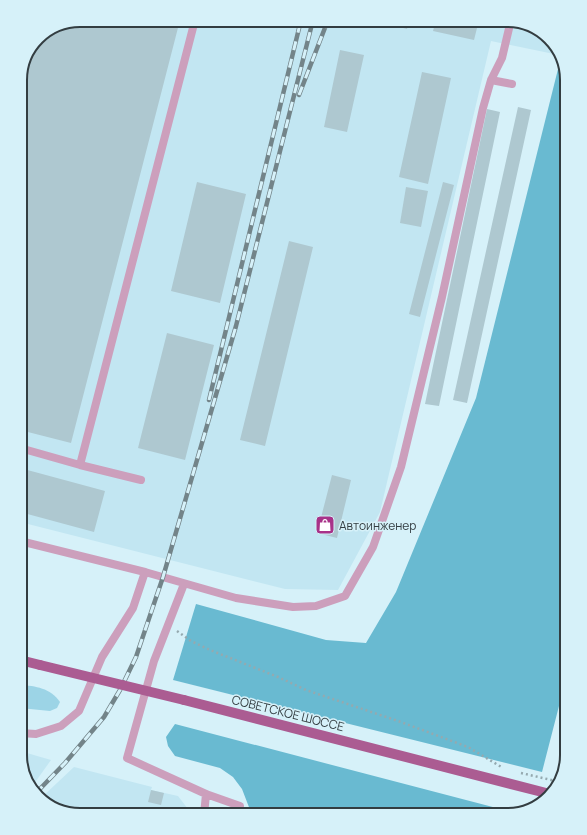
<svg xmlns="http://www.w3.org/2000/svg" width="587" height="835" viewBox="0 0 587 835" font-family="Manrope,sans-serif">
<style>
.built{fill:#c2e6f2}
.green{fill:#9cd4e6}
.forest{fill:#69bad1}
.building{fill:#aec8d0}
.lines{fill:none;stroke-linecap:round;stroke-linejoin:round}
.path{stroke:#95a9af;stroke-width:2.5;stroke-dasharray:2 3;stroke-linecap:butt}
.service{stroke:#cc9fbc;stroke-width:8}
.primary{stroke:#ab5c92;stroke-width:10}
.rail-casing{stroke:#738489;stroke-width:4.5}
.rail{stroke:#d6f1f9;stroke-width:3;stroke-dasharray:9;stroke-linecap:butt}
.primary-bridge{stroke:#ab5c92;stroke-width:10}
.labels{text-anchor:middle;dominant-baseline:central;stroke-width:3;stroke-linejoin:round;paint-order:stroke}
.poi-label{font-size:12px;fill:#333d41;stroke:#d6f1f9;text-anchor:start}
.street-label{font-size:12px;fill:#333d41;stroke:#d6f1f9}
.rim{fill:none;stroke:#333d41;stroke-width:2}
</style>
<rect width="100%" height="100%" fill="#d6f1f9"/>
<!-- built -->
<path class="built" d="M 80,20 L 510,20 L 537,28 L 556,47 L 554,54 L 491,41 L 380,512 L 338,590 L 285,589 L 20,522 L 20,76 Z
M 20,751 L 51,760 L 31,788 L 28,785 Z
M 74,767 L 152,787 L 151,790 L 178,796 L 188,809 L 190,815 L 77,815 L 50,807 L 41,798 Z"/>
<!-- green -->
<path class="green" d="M 20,685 C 36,686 50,688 60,702 L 57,708 L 50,711 L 20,708 Z"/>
<!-- forest -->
<path class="forest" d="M 561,57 L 567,80 L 567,675 L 542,772 L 173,680 L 196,604 L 326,640 L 366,643 L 396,592 L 476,398 Z
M 175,724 L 516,813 L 507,815 L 252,815 L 242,789 L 233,777 L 220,768 L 175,756 L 168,746 L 166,737 Z"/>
<!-- building -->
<path class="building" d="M 80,20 L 180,20 L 71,443 L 20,430 L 20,76 L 40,35 Z
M 373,20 L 409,20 L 407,29 Z
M 436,20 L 479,20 L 474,40 L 433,31 Z
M 340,50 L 364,55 L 347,132 L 324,127 Z
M 422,72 L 451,78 L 428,184 L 399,177 Z
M 518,107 L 531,110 L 467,403 L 453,400 Z
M 487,109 L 500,112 L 439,406 L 425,404 Z
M 197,182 L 246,194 L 220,303 L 171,291 Z
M 443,182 L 454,185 L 420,317 L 409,314 Z
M 406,187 L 428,191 L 421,227 L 400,223 Z
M 289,241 L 313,247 L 265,446 L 240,440 Z
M 167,333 L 214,345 L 185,460 L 138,448 Z
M 20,468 L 105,491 L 94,532 L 20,512 Z
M 332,475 L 351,480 L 337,538 L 317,533 Z
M 151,790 L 164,793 L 161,805 L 148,802 Z
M 49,802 L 59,804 L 58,809 L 50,807 L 48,805 Z"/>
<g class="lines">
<!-- path -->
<path class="path" d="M 177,631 L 191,641 L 210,650 L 278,677 L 306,690 L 398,721 L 468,747 L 503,768
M 521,773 L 560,782"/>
<!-- service -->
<path class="service" d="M 491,80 L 512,84
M 20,448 L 80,465 L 141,480
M 80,465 L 195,20
M 20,541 L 145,572
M 184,584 L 154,661 L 127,758 L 206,794 L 240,806 L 239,815
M 20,733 L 36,734 L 61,726 L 79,711 L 102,657 L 133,608 L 145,572 L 236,598 L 293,607 L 316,606 L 345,596 L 373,547 L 401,467 L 442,297 L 483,108 L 491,80 L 502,58 L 511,20
M 204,815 L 206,794"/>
<!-- primary -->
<path class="primary" d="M 20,660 L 40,665
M 184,700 L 550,794"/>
<defs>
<path id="rail" d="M 299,95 L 328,20
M 209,400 L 301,20
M 36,793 L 65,763 L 104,717 L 120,690 L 136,657 L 163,577 L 236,326 L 313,20"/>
</defs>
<!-- rail casing -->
<use href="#rail" class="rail-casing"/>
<!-- rail -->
<use href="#rail" class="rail"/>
<!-- primary-bridge -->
<path class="primary-bridge" d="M 40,665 L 184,700"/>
</g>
<!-- icons -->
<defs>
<symbol id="shop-square" viewBox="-11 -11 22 22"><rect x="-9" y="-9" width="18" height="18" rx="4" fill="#a83289" stroke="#d6f1f9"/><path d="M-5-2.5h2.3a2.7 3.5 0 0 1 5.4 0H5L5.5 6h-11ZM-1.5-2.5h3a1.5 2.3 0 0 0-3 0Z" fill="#fff"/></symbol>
</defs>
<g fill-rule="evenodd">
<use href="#shop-square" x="314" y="514" width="22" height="22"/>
</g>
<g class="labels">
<!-- poi labels -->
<g class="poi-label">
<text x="339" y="525">Автоинженер</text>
</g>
<!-- street labels -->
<g class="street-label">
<text transform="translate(288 713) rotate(14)">СОВЕТСКОЕ ШОССЕ</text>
</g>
</g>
<!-- crop -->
<path d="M0 0H587V835H0ZM80 27H507A53 53 0 0 1 560 80V755A53 53 0 0 1 507 808H80A53 53 0 0 1 27 755V80A53 53 0 0 1 80 27Z" fill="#d6f1f9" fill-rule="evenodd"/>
<path class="rim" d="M80 27H507A53 53 0 0 1 560 80V755A53 53 0 0 1 507 808H80A53 53 0 0 1 27 755V80A53 53 0 0 1 80 27Z"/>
</svg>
